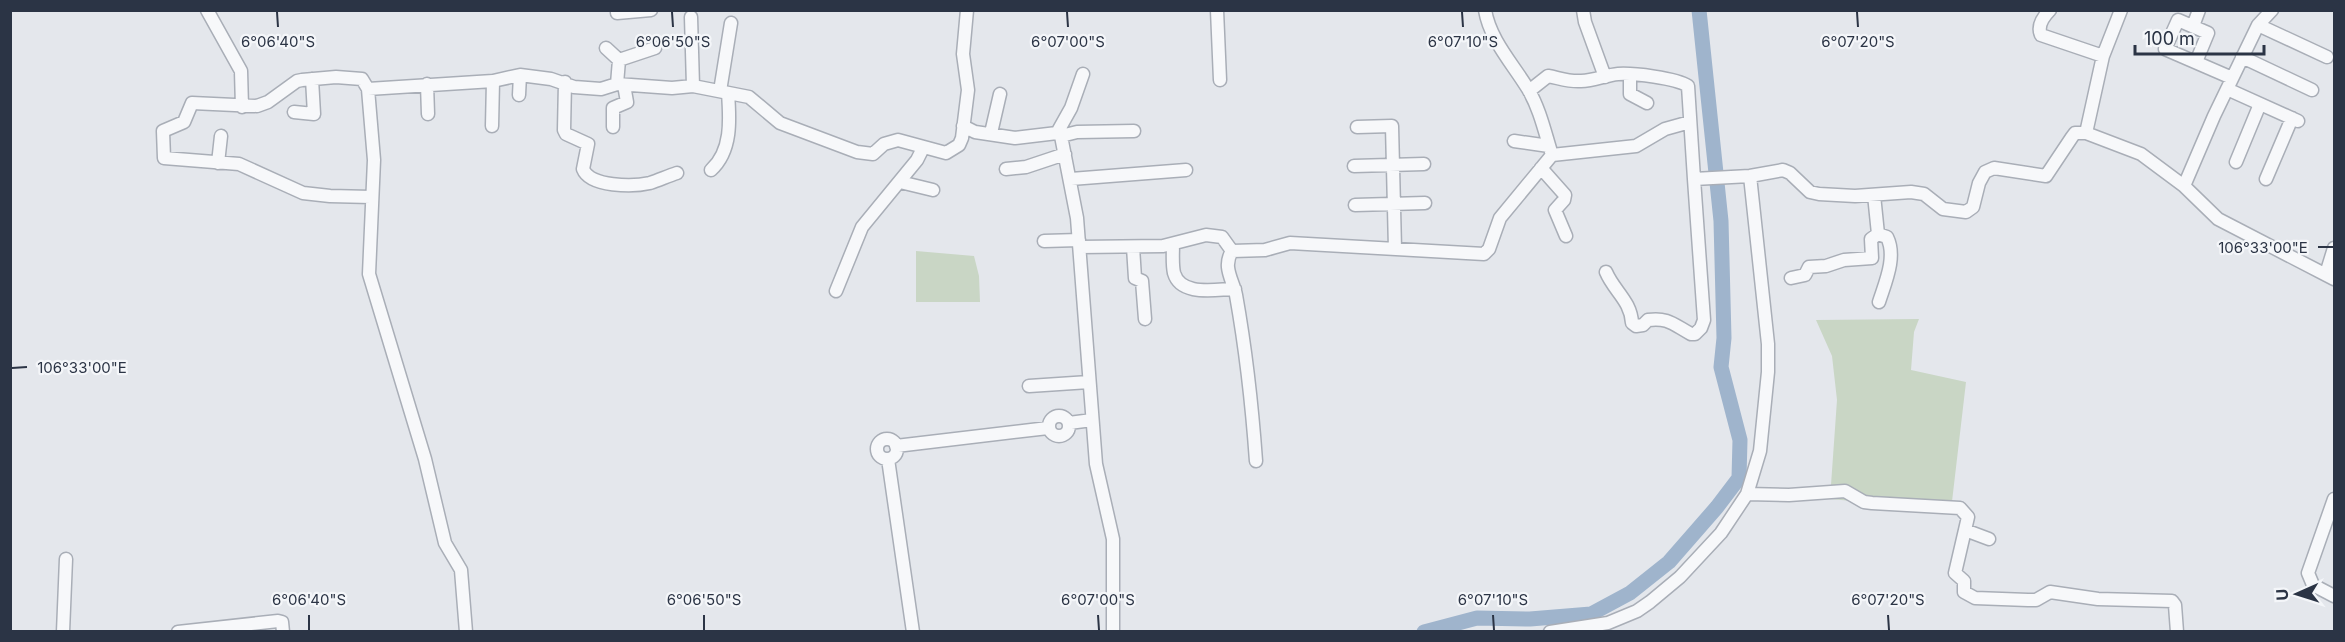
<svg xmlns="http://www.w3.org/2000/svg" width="2345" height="642" viewBox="0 0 2345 642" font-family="Inter,sans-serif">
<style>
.green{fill:#c9d6c5}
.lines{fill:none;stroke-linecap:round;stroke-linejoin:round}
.river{stroke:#9fb4cc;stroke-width:15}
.minor-casing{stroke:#a9aeb7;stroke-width:15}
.minor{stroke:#f7f8fa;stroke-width:12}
.ticks{fill:none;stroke:#2b3445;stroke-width:2}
.ticks-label{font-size:15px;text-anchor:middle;fill:#2b3445;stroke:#f4f6f9;stroke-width:4.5;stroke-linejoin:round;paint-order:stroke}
</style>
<rect width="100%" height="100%" fill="#e4e7ec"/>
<!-- green -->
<path class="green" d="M 916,251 L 974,256 L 979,276 L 980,302 L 916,302 Z
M 1919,319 L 1914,332 L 1911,370 L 1966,382 L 1951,510 L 1830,499 L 1837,400 L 1832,356 L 1816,320 Z"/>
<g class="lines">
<!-- river -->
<path class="river" d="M 1424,632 L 1477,618 L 1530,619 L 1591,614 L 1630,593 L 1669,562 L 1717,507 L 1739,478 L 1740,440 L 1721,367 L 1724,338 L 1721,221 L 1699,10"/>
<defs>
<path id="minor" d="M 207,10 L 241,71 L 242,107
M 617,10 L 617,13 L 651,10
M 1217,10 L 1220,80
M 1485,10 C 1490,40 1513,64 1528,89 C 1540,109 1545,133 1552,155
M 1583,10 L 1585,22 L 1605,77
M 2050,10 C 2043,17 2037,26 2041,35 L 2103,56
M 691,17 L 693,86
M 2258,25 L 2327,57
M 2193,26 L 2199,10
M 606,48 L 619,60
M 2242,57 L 2312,90
M 2196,62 L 2208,33 L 2178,20 L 2165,49 L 2232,78
M 1630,74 L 1630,94 L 1647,103
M 565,82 L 564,130 L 566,134 L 588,144 L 583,169 C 590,187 633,187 650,183 C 659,180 668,176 677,173
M 427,84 L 428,114
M 617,84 L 619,60 L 655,48
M 368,89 L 493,81 L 520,75 L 551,79 L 574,87 L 601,89 L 617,84 L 672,88 L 693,86 L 749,97 L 780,123 L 857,152 L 873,154 L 884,144 L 898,140 L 946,153 L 959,145 L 962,138 L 968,90 L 963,54 L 967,10
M 2227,89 L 2298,121
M 720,91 L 731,23
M 1529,91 L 1548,76 C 1559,78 1569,82 1581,81 C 1594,81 1606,75 1618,74 C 1633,73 1676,78 1688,86 L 1694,179 L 1750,176 L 1783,170 L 1790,173 L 1810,192 L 1819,194 L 1855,196 L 1911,192 L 1924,194 L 1943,209 L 1966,212 L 1973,207 L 1979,183 L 1985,172 L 1994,168 L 2046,176 L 2072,137 L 2075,133 L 2086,133 L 2141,154 L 2184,186 L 2218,219 L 2334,279
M 519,95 L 520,75
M 294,112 L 314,114 L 312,79
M 492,126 L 493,81
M 963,126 L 975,132 L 1015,138 L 1057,133 L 1061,136 L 1077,218 L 1096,464 L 1113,539 L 1113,632
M 613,127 L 613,108 L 627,102 L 624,85
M 1357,127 L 1392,126 L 1395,249
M 991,133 L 1000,94
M 1057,133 L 1071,108 L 1083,74
M 2086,133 L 2103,56 L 2121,10
M 1061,136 L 1077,132 L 1134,131
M 1514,141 L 1549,146
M 2236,162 L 2260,104
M 218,163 L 221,136
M 1354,166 L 1424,164
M 1541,168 L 1565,195 L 1564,200 L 1555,210 L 1566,236
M 1006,169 L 1026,167 L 1065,154
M 711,170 C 732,151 730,120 728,93
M 1071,179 L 1186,170
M 2266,179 L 2292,118
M 900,182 L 933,190
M 2184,186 L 2214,116 L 2258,25 L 2272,10
M 371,197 L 330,196 L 303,193 L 239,164 L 164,158 L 163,131 L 184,122 L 192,103 L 257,106 L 268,102 L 297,81 L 302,80 L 336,77 L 362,79 L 368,89 L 374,160 L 369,274 L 425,459 L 445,543 L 461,570 L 466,632
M 1355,205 L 1425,203
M 1878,234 L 1887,237 C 1897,257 1885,283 1879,302
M 1044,241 L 1079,240
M 1173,244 C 1173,253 1172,264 1174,273 C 1181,297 1216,289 1235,289
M 1080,247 L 1163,246 L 1206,235 L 1222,237 L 1232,251 L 1265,250 L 1290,243 L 1484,254 L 1489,249 L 1500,218 L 1552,155 L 1636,146 L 1665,129 L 1690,122
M 1133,247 L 1135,278 L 1142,281 L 1145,319
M 1232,251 C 1222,267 1233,280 1236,295 C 1246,351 1252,405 1256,461
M 1606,272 C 1614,291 1631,301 1632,323 L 1636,326 L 1643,325 L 1648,320 C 1668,317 1674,325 1691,334 L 1695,334 L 1701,328 L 1704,320 L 1694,179
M 2326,274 L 2334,248
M 1791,278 L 1805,275 L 1809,267 L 1826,266 L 1844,260 L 1872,258 L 1871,239 L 1878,234 L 1874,195
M 836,291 L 862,227 L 917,160 L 923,148
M 1029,386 L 1089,382
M1049 426a10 10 0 1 1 20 0a10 10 0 1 1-20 0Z
M 1069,423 L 1092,420
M877 449a10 10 0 1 1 20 0a10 10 0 1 1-20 0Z
M 896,446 L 1048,428
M 888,459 L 913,632
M 1747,494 L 1789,495 L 1845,491 L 1864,502 L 1872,503 L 1960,508 L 1968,517 L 1955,573 L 1964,581 L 1964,592 L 1975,598 L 2028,600 L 2036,600 L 2050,592 L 2098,599 L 2172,601 L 2175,605 L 2177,632
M 2334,499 L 2308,573 L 2313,585 L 2334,596
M 1965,530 L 1989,539
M 63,632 L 66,559
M 178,632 L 278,621 L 282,622 L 283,632
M 1550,632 L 1608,623 L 1637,611 L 1650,602 L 1680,577 L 1721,533 L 1747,494 L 1760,451 L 1768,372 L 1768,344 L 1750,176"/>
</defs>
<!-- minor casing -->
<use href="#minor" class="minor-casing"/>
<!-- minor -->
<use href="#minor" class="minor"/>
</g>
<!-- ticks -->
<path class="ticks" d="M 277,12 L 278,27M 672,12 L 673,27M 1067,12 L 1068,27M 1462,12 L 1463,27M 1857,12 L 1858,27M 2318,247 L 2333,247M 12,368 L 27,367M 309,615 L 309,630M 704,615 L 704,630M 1098,615 L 1099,630M 1493,615 L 1494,630M 1888,615 L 1889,630"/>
<g class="ticks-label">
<text x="278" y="47">6°06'40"S</text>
<text x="673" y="47">6°06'50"S</text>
<text x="1068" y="47">6°07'00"S</text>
<text x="1463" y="47">6°07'10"S</text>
<text x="1858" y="47">6°07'20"S</text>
<text x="2263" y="253">106°33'00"E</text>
<text x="82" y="373">106°33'00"E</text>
<text x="309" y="605">6°06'40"S</text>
<text x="704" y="605">6°06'50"S</text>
<text x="1098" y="605">6°07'00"S</text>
<text x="1493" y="605">6°07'10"S</text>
<text x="1888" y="605">6°07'20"S</text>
</g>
<!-- border -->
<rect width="2345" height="642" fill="none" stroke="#2b3445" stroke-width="24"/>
<!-- north arrow -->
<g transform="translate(2297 594) rotate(267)" stroke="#f4f6f9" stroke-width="4.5" paint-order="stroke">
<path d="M0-4.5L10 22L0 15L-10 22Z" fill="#2b3445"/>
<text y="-9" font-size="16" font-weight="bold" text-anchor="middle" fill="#2b3445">U</text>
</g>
<!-- scale -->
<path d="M2135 45v9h129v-9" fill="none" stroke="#2b3445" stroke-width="3"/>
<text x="2144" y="45" font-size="18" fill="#2b3445" stroke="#f4f6f9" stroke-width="4.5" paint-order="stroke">100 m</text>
</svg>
